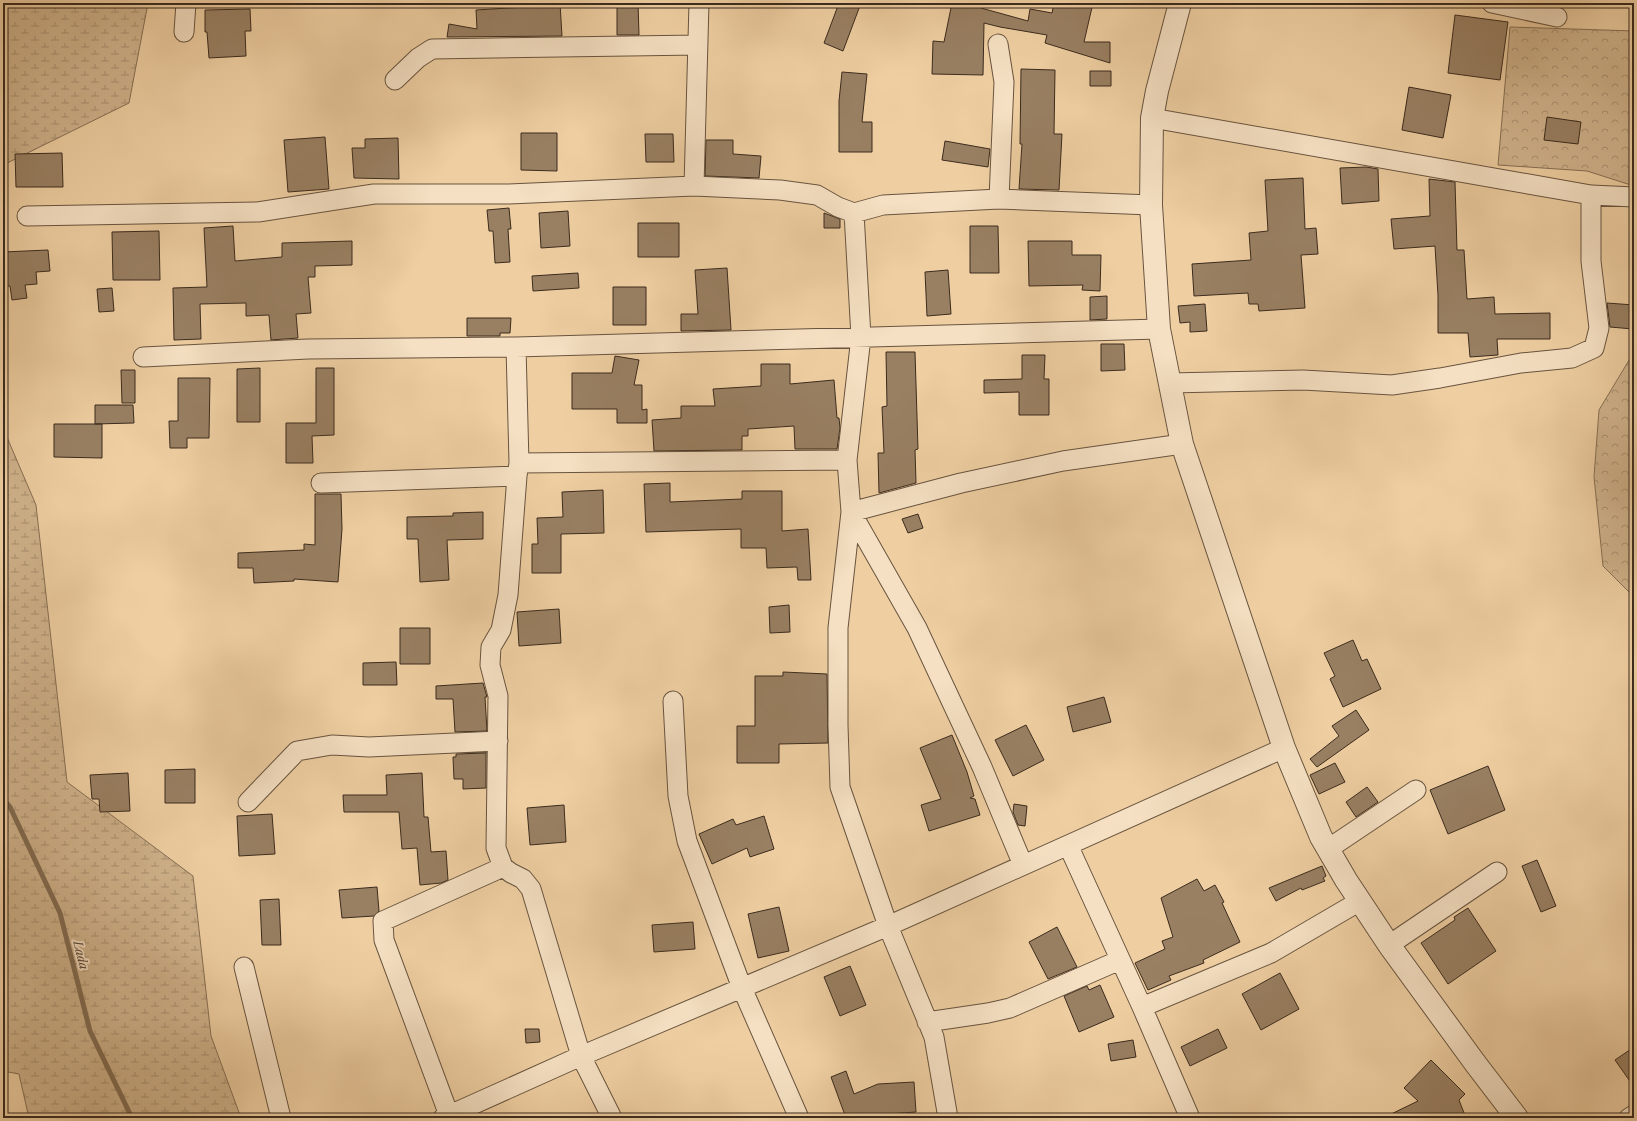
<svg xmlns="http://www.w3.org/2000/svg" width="1637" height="1121" viewBox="0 0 1637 1121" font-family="'Libre Caslon Text',serif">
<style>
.forest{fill:url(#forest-crowns);stroke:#866f55}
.wetland{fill:url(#wetland-marsh);stroke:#866f55}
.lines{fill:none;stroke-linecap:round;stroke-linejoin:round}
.stream{stroke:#826c52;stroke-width:5}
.building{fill:#998063;stroke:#3b2b1e}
.minor-casing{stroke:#68543f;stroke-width:21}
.tertiary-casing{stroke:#68543f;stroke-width:24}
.minor{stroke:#f5e0c3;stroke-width:19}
.tertiary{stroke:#f5e0c3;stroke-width:22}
.labels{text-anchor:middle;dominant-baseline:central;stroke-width:3.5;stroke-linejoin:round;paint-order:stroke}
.water-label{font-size:12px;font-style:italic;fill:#594634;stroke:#f5e0c3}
</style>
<defs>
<pattern id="forest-crowns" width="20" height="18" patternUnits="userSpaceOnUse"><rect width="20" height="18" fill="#d0b38c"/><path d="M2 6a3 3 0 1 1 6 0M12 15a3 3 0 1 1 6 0" fill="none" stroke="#aa9272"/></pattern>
<pattern id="wetland-marsh" width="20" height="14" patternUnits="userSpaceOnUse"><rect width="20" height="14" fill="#d0b38c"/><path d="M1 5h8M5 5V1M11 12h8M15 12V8" fill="none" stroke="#aa9272"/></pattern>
</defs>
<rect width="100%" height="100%" fill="#efcfa2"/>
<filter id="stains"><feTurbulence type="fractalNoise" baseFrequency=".005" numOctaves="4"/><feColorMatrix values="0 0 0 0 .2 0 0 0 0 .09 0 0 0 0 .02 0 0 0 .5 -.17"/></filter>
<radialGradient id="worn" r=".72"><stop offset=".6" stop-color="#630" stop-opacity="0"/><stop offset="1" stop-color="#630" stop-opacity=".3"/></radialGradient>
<!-- forest -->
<path class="forest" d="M 1510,27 L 1634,31 L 1634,186 L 1587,171 L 1498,165 Z
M 1634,352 L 1634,597 L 1603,566 L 1594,477 L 1599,410 Z"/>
<!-- wetland -->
<path class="wetland" d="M 3,3 L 148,3 L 129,103 L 3,165 Z
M 3,428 L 36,505 L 67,782 L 193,876 L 211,1036 L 241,1118 L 29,1118 L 19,1074 L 3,1071 Z"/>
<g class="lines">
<!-- stream -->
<path class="stream" d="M 3,799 L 10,807 L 60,913 L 90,1031 L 132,1118"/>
</g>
<!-- building -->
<path class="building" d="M 540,3 L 560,3 L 562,36 L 447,37 L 449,24 L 477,29 L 476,10 L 540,6 Z
M 617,3 L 638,3 L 639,35 L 617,35 Z
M 839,3 L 861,3 L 843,51 L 824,43 Z
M 952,3 L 983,3 L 981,8 L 1028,21 L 1030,9 L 1052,13 L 1054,3 L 1093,3 L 1084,42 L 1110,42 L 1110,63 L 1045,43 L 1047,35 L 1000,27 L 984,23 L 983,75 L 932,74 L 933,41 L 944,42 Z
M 250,9 L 251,31 L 245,31 L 246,56 L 209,58 L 207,32 L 205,32 L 205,10 Z
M 1455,15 L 1508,22 L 1500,80 L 1448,73 Z
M 1021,69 L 1055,70 L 1054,134 L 1062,134 L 1059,190 L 1019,189 L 1022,144 L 1020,144 Z
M 1090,71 L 1111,71 L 1111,86 L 1090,86 Z
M 842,72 L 867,74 L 862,122 L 872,122 L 872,152 L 839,152 L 839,101 Z
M 1409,87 L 1451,95 L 1443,138 L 1402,130 Z
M 1547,117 L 1581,122 L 1578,144 L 1544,140 Z
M 521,133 L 557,133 L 557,171 L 521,170 Z
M 645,134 L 673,134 L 674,162 L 646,162 Z
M 325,137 L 329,189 L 288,192 L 284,140 Z
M 398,138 L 399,179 L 354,178 L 352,148 L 365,148 L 365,139 Z
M 706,140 L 733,140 L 733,154 L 761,156 L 759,178 L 705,176 Z
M 945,141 L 990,149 L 988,167 L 942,160 Z
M 62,153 L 63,187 L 16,187 L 15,154 Z
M 1366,167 L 1378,169 L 1379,201 L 1342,204 L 1340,168 Z
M 1303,178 L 1305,229 L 1316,228 L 1318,254 L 1301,255 L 1305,308 L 1259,311 L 1258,304 L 1249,304 L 1248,293 L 1194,296 L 1192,264 L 1251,260 L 1249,233 L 1268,231 L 1265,180 Z
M 1429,179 L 1455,182 L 1457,250 L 1464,250 L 1467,299 L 1494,297 L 1495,314 L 1550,313 L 1550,339 L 1497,339 L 1498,355 L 1470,357 L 1468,333 L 1438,333 L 1438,295 L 1435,246 L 1394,249 L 1391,219 L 1430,216 Z
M 509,208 L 511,229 L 508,229 L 510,262 L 495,263 L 493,231 L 489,231 L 487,210 Z
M 568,211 L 570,246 L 541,248 L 539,213 Z
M 824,213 L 840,219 L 840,228 L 824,228 Z
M 638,223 L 679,223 L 679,257 L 638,257 Z
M 233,226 L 235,261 L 282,257 L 282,243 L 352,241 L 352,265 L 315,266 L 315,277 L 308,277 L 311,313 L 296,314 L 298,338 L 271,340 L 269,315 L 246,316 L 246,303 L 200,304 L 201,339 L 174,340 L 173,288 L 207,287 L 204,228 Z
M 970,226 L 998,226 L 999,273 L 970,273 Z
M 159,231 L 160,280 L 113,280 L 112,232 Z
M 1028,241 L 1072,241 L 1072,255 L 1101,255 L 1100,291 L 1082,290 L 1083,285 L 1029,286 Z
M 48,250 L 50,271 L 36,272 L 37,284 L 25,285 L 27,298 L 12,300 L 10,286 L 5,286 L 3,252 Z
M 727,268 L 731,330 L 681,331 L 681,314 L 698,314 L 695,270 Z
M 948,270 L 951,314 L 927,316 L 925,272 Z
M 578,273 L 579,288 L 533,291 L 532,276 Z
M 613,287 L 646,287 L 646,325 L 613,325 Z
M 112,288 L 114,311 L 99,312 L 97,289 Z
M 1107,296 L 1107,319 L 1090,320 L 1090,297 Z
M 1607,303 L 1634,305 L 1633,329 L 1610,327 Z
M 1205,304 L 1207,331 L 1190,332 L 1190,322 L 1180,323 L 1178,306 Z
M 467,318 L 511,318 L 510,333 L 500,333 L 500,336 L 467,336 Z
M 1101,344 L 1124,344 L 1125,370 L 1101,371 Z
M 886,352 L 915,352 L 918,449 L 915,450 L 916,483 L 879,493 L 878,453 L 884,453 L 882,407 L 887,406 Z
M 1022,355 L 1045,355 L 1044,379 L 1049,379 L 1049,415 L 1019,415 L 1019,392 L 984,393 L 984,380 L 1022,379 Z
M 615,356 L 639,360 L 634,385 L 642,385 L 642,410 L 647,409 L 647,423 L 617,423 L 617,409 L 572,409 L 572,373 L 612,373 Z
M 761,364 L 790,364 L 790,384 L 834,380 L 837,418 L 839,418 L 840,428 L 837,449 L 795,449 L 794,426 L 748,429 L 748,436 L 742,436 L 742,450 L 654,451 L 652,420 L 681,418 L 681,406 L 715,406 L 713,389 L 761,386 Z
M 260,368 L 260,422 L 237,422 L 237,369 Z
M 316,368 L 334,368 L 334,435 L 312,436 L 313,463 L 286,463 L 286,423 L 316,423 Z
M 121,370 L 135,370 L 135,403 L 122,403 Z
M 178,378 L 210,378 L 209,438 L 187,438 L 187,448 L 170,448 L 169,421 L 178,421 Z
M 95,405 L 133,405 L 134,423 L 95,424 Z
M 54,424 L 102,424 L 102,458 L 54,457 Z
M 670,483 L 670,502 L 742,499 L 742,491 L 782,491 L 782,531 L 808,529 L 811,580 L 798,580 L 797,567 L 767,568 L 766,548 L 741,548 L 741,529 L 646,532 L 644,484 Z
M 603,490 L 604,533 L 561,534 L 561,573 L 532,573 L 532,544 L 538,544 L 537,518 L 563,517 L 562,492 Z
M 315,494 L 341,494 L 342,529 L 338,582 L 294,579 L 294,581 L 254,583 L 253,568 L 238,568 L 238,553 L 304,550 L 304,544 L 315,545 Z
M 483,512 L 483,539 L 447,540 L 449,580 L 420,582 L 418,539 L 407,539 L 407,517 L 453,516 L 453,513 Z
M 918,514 L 923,528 L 908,533 L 902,519 Z
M 789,605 L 790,632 L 770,633 L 769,607 Z
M 559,609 L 561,643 L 519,646 L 517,612 Z
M 400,628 L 430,628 L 430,664 L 400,664 Z
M 1353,640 L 1362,661 L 1367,659 L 1381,689 L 1343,707 L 1330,679 L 1335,676 L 1324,653 Z
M 396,662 L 397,685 L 363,685 L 363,663 Z
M 783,672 L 827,674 L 828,743 L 779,744 L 779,763 L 737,763 L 737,726 L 755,726 L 755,676 L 783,676 Z
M 483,683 L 487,697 L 485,697 L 487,731 L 455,732 L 453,699 L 436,699 L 436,686 Z
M 1104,697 L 1111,722 L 1073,732 L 1067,707 Z
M 1356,710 L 1369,730 L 1317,767 L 1310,759 L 1339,736 L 1332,726 Z
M 1026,725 L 1044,760 L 1013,776 L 995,740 Z
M 952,735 L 967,772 L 974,796 L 970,798 L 975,799 L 980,815 L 929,831 L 921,805 L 941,799 L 920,748 Z
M 486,753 L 486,788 L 463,789 L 463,779 L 454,779 L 453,757 L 456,757 L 456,754 Z
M 1335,763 L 1345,782 L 1319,794 L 1310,775 Z
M 1488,766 L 1505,810 L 1448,834 L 1430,790 Z
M 195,769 L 195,803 L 165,803 L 165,770 Z
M 128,773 L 130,811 L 100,812 L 99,799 L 92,799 L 90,775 Z
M 422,773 L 424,817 L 428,817 L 431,852 L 446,851 L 448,880 L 441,883 L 420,885 L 417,848 L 402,849 L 399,812 L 344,812 L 343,795 L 387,795 L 386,775 Z
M 1367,787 L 1378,802 L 1356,817 L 1346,802 Z
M 1014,804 L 1027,806 L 1025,826 L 1018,825 L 1013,812 Z
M 564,805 L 566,842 L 530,845 L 527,808 Z
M 272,814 L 275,854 L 239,856 L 237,816 Z
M 764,816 L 774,849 L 750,857 L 747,848 L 712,864 L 699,834 L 733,819 L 736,825 Z
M 1537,860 L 1556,906 L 1541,912 L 1522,866 Z
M 1322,866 L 1326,876 L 1323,878 L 1325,881 L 1302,890 L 1301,888 L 1276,901 L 1269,888 Z
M 1197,879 L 1204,891 L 1215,885 L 1224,902 L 1222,903 L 1240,942 L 1203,960 L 1204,963 L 1169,976 L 1171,980 L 1148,990 L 1135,963 L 1165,949 L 1162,941 L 1173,937 L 1161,898 Z
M 377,887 L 379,911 L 374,916 L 342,918 L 339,890 Z
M 279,899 L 281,945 L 262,945 L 260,900 Z
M 779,907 L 789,951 L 758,958 L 748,914 Z
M 1468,908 L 1496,951 L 1448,984 L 1421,943 L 1455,920 L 1454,917 Z
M 693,922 L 695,949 L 654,952 L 652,925 Z
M 1057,927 L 1077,967 L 1048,979 L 1029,942 Z
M 850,966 L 866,1005 L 840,1016 L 824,977 Z
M 1280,973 L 1299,1009 L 1261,1030 L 1242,994 Z
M 1100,985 L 1114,1017 L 1079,1032 L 1064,996 L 1087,986 L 1089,990 Z
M 525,1029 L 539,1029 L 540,1042 L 526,1043 Z
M 1218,1029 L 1227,1048 L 1190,1066 L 1181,1047 Z
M 1133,1040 L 1136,1057 L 1111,1061 L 1108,1044 Z
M 1634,1047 L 1634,1087 L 1615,1060 Z
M 1431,1060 L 1465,1094 L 1459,1100 L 1466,1118 L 1383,1118 L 1418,1101 L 1404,1088 Z
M 846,1071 L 854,1094 L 878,1084 L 914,1082 L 916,1112 L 876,1115 L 877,1118 L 846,1118 L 831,1077 Z"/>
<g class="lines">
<defs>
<path id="minor" d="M 1492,3 L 1557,17
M 184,32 L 186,3
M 998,44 L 1004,82 L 999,199
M 395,80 L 418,58 L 432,49 L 698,45
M 1152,118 L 1591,195 L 1634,197
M 694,186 L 699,3
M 854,213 L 861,337 L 847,460 L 851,512 L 917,628 L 982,767 L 1023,865
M 27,216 L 258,212 L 374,194 L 509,194 L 694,186 L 780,190 L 817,195 L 838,207 L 854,213 L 883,205 L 999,199 L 1151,205
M 516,347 L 519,463 L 517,476 L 508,595 L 501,630 L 491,647 L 490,665 L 498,696 L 496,848 L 503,867 L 511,873 L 523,879 L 531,889 L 581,1056 L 612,1118
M 143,357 L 308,349 L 516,347 L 1159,329
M 1170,383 L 1303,380 L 1392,385 L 1440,378 L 1521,363 L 1572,358 L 1594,348 L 1599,328 L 1591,261 L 1591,195
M 519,463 L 847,460
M 321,483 L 517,476
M 673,701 L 678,796 L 687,841 L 742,988 L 799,1118
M 248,802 L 297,751 L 332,745 L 369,747 L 498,741
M 1068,845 L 1142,1007 L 1190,1118
M 1328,849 L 1416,790
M 1389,945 L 1497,872
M 244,967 L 281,1118
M 1142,1007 L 1271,953 L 1360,901
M 927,1022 L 988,1013 L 1010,1008 L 1120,960
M 443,1118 L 581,1056 L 888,926 L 1284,748
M 450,1118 L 384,940 L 383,921 L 503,867
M 948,1118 L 934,1037 L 888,926 L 840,787 L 838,725 L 838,628 L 851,512 L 961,483 L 1063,461 L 1182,444
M 1629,1118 L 1634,1115"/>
<path id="tertiary" d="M 1180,3 L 1157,91 L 1152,118 L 1151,205 L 1159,329 L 1182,444 L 1284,748 L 1321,837 L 1346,880 L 1389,945 L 1475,1063 L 1517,1118"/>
</defs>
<!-- minor casing -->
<use href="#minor" class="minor-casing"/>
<!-- tertiary casing -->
<use href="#tertiary" class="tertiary-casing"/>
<!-- minor -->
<use href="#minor" class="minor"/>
<!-- tertiary -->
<use href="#tertiary" class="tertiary"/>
</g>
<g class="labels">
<!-- water labels -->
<g class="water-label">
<text transform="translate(81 955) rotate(76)">Lada</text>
</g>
</g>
<!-- margin -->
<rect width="1637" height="1121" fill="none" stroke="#efcfa2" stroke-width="16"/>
<rect x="4" y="4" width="1629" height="1113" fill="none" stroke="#3b2b1e" stroke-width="2"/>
<rect x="8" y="8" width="1621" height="1105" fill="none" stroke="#3b2b1e"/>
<rect width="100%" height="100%" filter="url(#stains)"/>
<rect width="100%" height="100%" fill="url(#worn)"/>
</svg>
